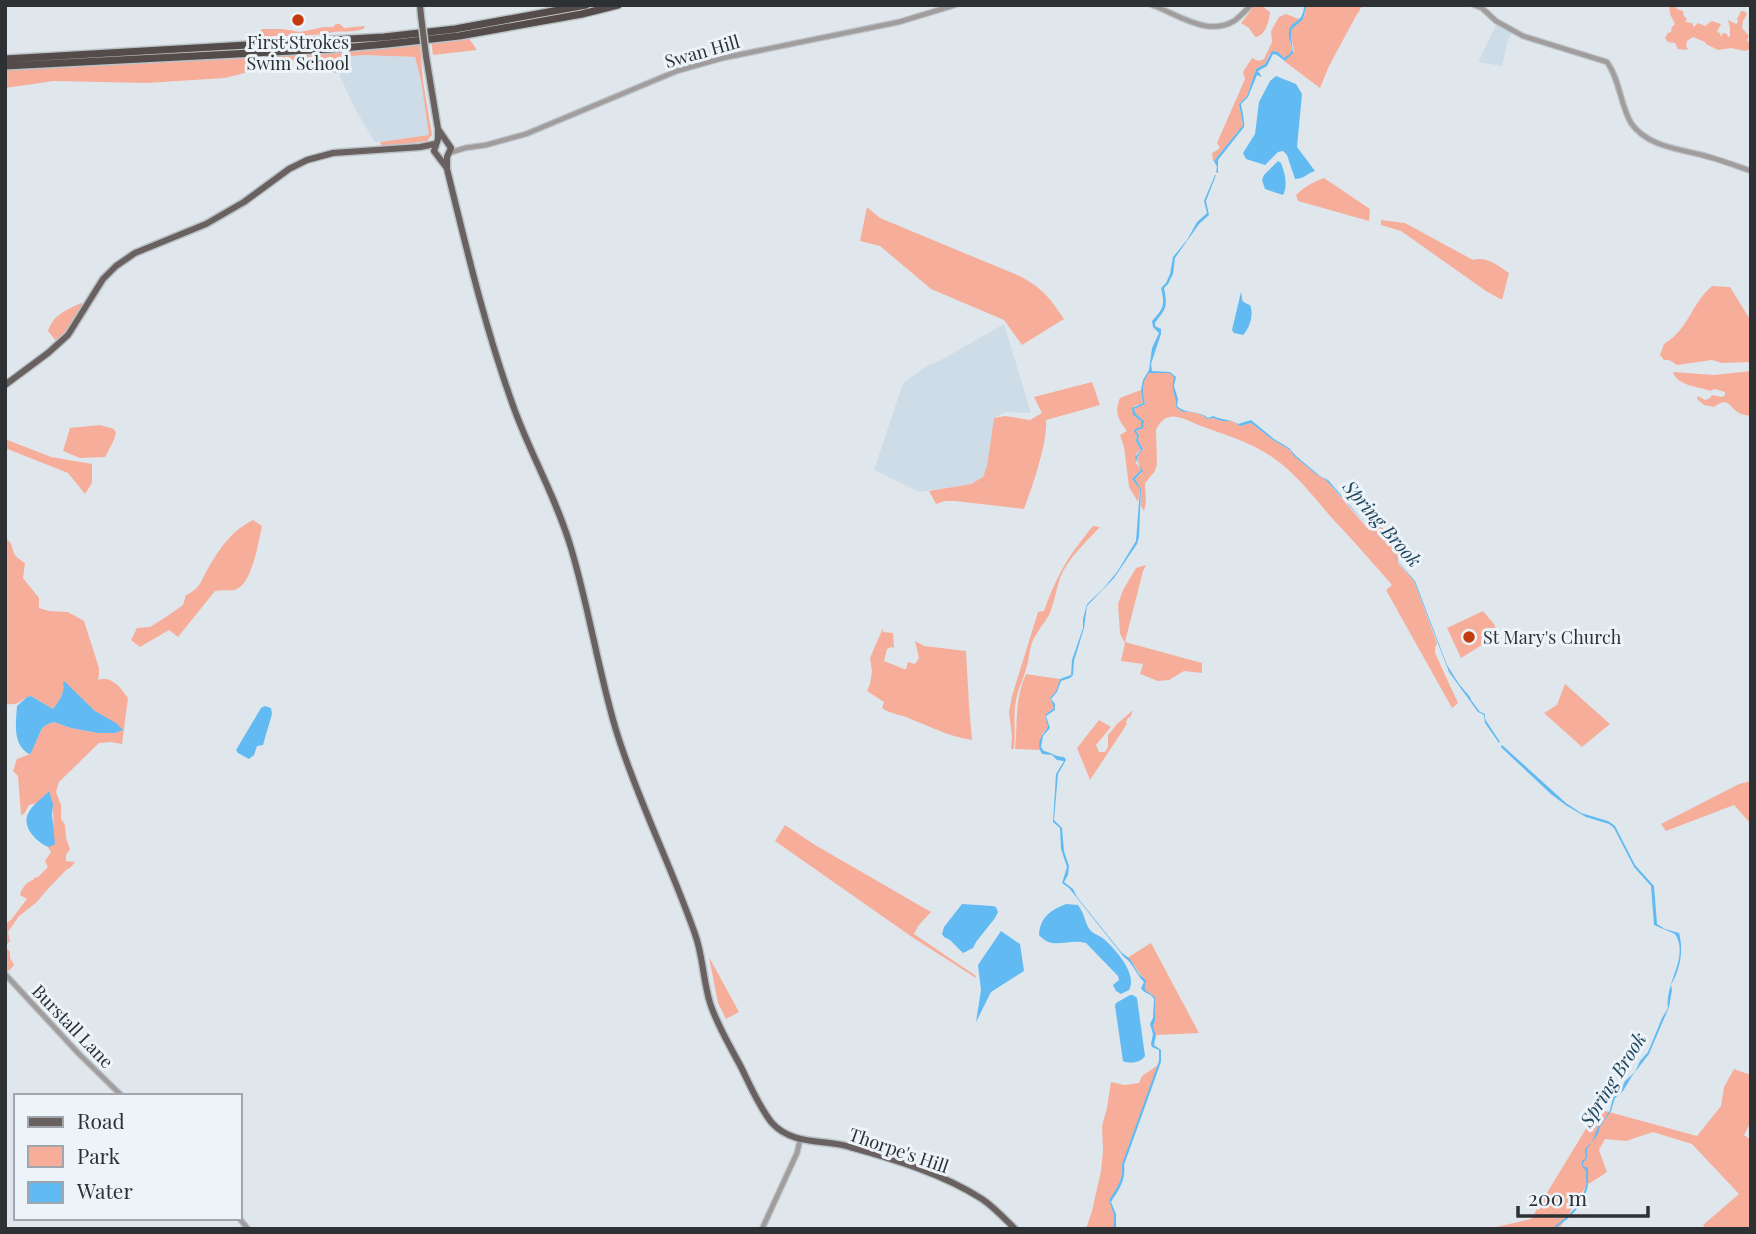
<svg xmlns="http://www.w3.org/2000/svg" width="1756" height="1234" viewBox="0 0 1756 1234" font-family="'Playfair Display',serif">
<style>
.built{fill:#cedce7}
.green{fill:#f6ae9a}
.water{fill:#62baf2}
.lines{fill:none;stroke-linecap:round;stroke-linejoin:round}
.stream{stroke:#62baf2;stroke-width:2}
.minor-casing{stroke:#bcc3c8;stroke-width:7}
.major-casing{stroke:#bcc3c8;stroke-width:9}
.highway-casing{stroke:#bcc3c8;stroke-width:10}
.minor{stroke:#a19d9c;stroke-width:4.5}
.major{stroke:#68615f;stroke-width:6}
.highway{stroke:#544c4a;stroke-width:7}
.major-bridge-casing{stroke:#bcc3c8;stroke-width:9;stroke-linecap:butt}
.major-bridge{stroke:#68615f;stroke-width:6}
.poi-dot{fill:#c43b0e;stroke:#ecf4fa;stroke-width:2.5}
.labels{text-anchor:middle;dominant-baseline:central;stroke-width:6;stroke-linejoin:round;paint-order:stroke}
.poi-label{font-size:18px;fill:#2e3134;stroke:#ecf4fa}
.street-label{font-size:18px;fill:#2e3134;stroke:#ecf4fa}
.water-label{font-size:19px;font-style:italic;fill:#20455d;stroke:#ecf4fa}
</style>
<rect width="100%" height="100%" fill="#dfe7ed"/>
<!-- built -->
<path class="built" d="M 1497,23 L 1512,33 L 1508,40 L 1502,66 L 1478,62 Z
M 365,55 L 415,57 L 421,80 L 430,135 L 380,142 L 374,141 L 354,107 L 339,74 L 336,57 Z
M 1004,324 L 1031,413 L 1005,412 L 994,418 L 987,466 L 983,477 L 971,484 L 920,492 L 874,470 L 903,383 L 927,366 L 943,359 Z"/>
<!-- green -->
<path class="green" d="M 1255,5 L 1261,5 L 1270,12 C 1269,21 1266,36 1255,37 L 1249,28 L 1241,23 Z
M 1307,5 L 1364,5 L 1363,7 L 1360,8 L 1360,10 L 1356,16 L 1329,66 L 1320,88 L 1284,61 L 1294,51 L 1291,36 L 1292,29 L 1304,17 Z
M 1669,5 L 1675,5 L 1677,9 L 1683,11 L 1684,16 L 1687,19 L 1685,22 L 1692,23 L 1694,27 L 1698,23 L 1705,26 L 1712,21 L 1721,24 L 1717,32 L 1720,33 L 1721,37 L 1723,33 L 1727,34 L 1728,37 L 1730,36 L 1730,28 L 1728,20 L 1736,24 L 1738,22 L 1737,19 L 1741,11 L 1744,11 L 1747,14 L 1743,21 L 1742,28 L 1749,36 L 1747,40 L 1750,44 L 1750,49 L 1745,51 L 1731,48 L 1718,50 L 1706,44 L 1705,42 L 1693,37 L 1687,41 L 1686,46 L 1688,49 L 1686,50 L 1678,49 L 1675,43 L 1668,42 L 1665,38 L 1668,33 L 1671,32 L 1672,27 L 1675,24 L 1670,14 Z
M 1286,14 L 1299,19 C 1286,30 1289,36 1292,51 L 1286,58 L 1284,58 L 1278,52 L 1269,55 L 1265,64 L 1256,69 L 1247,96 L 1239,104 L 1243,125 L 1214,161 L 1213,161 L 1212,153 L 1220,148 L 1217,143 L 1245,79 L 1243,72 L 1252,58 L 1259,61 L 1264,59 L 1272,42 L 1271,31 L 1279,17 Z
M 336,24 L 340,24 L 344,28 L 364,26 L 365,28 C 354,34 339,29 326,34 L 264,38 L 260,31 L 262,29 L 283,29 L 300,32 L 324,27 L 333,27 Z
M 468,37 L 477,50 L 433,55 L 431,41 Z
M 420,43 L 423,81 L 432,135 L 427,141 L 390,146 L 381,145 L 380,142 L 429,135 L 421,80 L 415,57 L 365,55 L 337,57 L 339,70 L 336,73 L 322,68 L 302,58 L 225,78 L 146,83 L 54,81 L 5,88 L 5,68 L 243,57 Z
M 1324,178 L 1370,209 L 1369,221 L 1298,201 L 1296,195 C 1304,187 1313,182 1324,178 Z
M 867,207 L 880,218 L 1022,277 C 1044,290 1050,298 1064,319 L 1022,345 L 1004,320 L 931,289 L 880,246 L 860,241 Z
M 1381,220 L 1405,223 L 1473,260 C 1487,256 1497,265 1509,273 L 1502,300 L 1486,291 L 1401,231 L 1381,225 Z
M 1712,286 L 1730,287 L 1751,321 L 1751,362 L 1722,363 L 1712,360 L 1677,365 L 1669,360 L 1664,360 L 1660,355 L 1664,344 C 1689,329 1691,304 1712,286 Z
M 81,303 L 84,305 L 70,327 L 56,341 L 48,331 C 54,314 65,311 81,303 Z
M 1751,371 L 1750,416 C 1747,415 1742,415 1739,413 C 1728,407 1730,396 1714,407 L 1704,405 L 1697,399 L 1698,396 L 1705,400 L 1710,398 L 1712,395 L 1722,397 L 1725,395 L 1725,392 L 1715,389 L 1710,391 C 1698,386 1677,386 1673,372 L 1714,375 Z
M 1149,373 L 1169,373 L 1173,376 L 1173,386 L 1177,401 L 1176,407 L 1183,412 C 1191,411 1201,413 1207,419 L 1213,418 L 1222,421 L 1232,421 L 1240,426 L 1251,423 L 1273,440 L 1290,450 L 1294,456 L 1316,474 L 1326,480 L 1369,530 L 1371,530 L 1366,524 C 1379,525 1395,531 1399,545 C 1400,550 1398,558 1398,563 L 1414,581 L 1437,643 L 1435,648 L 1435,653 L 1458,703 L 1452,708 L 1386,590 L 1392,585 C 1372,562 1352,539 1331,517 C 1313,496 1297,475 1275,459 C 1253,443 1226,435 1201,426 C 1183,419 1167,407 1156,430 L 1157,464 L 1155,471 L 1145,483 L 1146,502 L 1144,511 L 1141,506 L 1141,489 L 1135,479 L 1142,473 L 1137,457 L 1143,449 L 1138,440 L 1139,437 L 1136,431 L 1141,429 L 1143,420 L 1136,414 L 1134,409 L 1145,404 C 1143,393 1141,382 1149,373 Z
M 1092,382 L 1100,405 L 1046,420 C 1048,442 1032,488 1024,509 L 955,501 L 945,501 L 936,504 L 929,491 L 971,484 L 983,477 L 987,466 L 994,418 L 1005,416 L 1030,420 L 1042,413 L 1034,397 Z
M 1141,390 L 1143,403 L 1134,406 L 1134,416 L 1142,421 L 1141,427 L 1134,430 L 1137,436 L 1136,441 L 1141,450 L 1136,454 L 1136,463 L 1141,470 L 1132,479 L 1140,489 L 1138,502 L 1129,487 L 1124,447 L 1120,435 L 1127,431 C 1118,419 1114,413 1120,398 Z
M 100,425 L 114,429 L 116,433 L 113,442 L 105,457 L 80,458 L 63,451 L 70,428 Z
M 5,439 L 51,457 L 92,464 L 92,483 L 85,494 L 68,473 L 5,448 Z
M 253,520 L 262,526 C 259,540 252,583 237,589 C 231,592 222,589 215,591 L 178,637 L 169,630 L 140,647 L 131,640 L 137,628 L 150,627 L 166,617 L 183,605 L 186,595 C 202,588 201,579 210,565 C 222,545 232,531 253,520 Z
M 1093,526 L 1100,527 C 1086,542 1068,558 1060,578 C 1056,591 1054,603 1049,615 C 1044,624 1036,632 1032,643 C 1029,651 1029,661 1026,669 C 1023,680 1018,689 1016,700 C 1013,716 1016,733 1014,749 L 1011,749 L 1012,737 L 1009,712 L 1012,696 L 1038,612 L 1044,611 C 1057,575 1068,556 1093,526 Z
M 5,538 C 13,543 11,546 14,553 C 16,558 21,560 25,563 L 23,578 L 39,598 L 39,608 L 49,611 L 68,612 L 84,621 L 99,668 L 99,675 L 98,680 C 111,675 120,687 128,698 L 122,744 L 111,742 L 99,743 L 59,782 L 56,792 L 61,805 L 61,819 L 65,825 L 66,838 L 70,849 L 66,855 L 66,861 L 75,862 L 71,867 L 66,870 L 46,891 L 37,902 L 19,916 L 8,932 L 10,941 L 5,946 L 10,952 L 10,958 L 14,965 L 9,971 L 5,970 L 5,924 L 11,920 L 27,899 L 20,895 C 21,889 27,881 33,880 L 34,878 L 38,877 L 48,867 L 45,861 L 51,852 L 47,846 C 56,828 55,811 48,792 L 38,803 L 29,805 L 24,814 L 21,815 L 18,776 L 13,771 L 17,759 L 30,754 L 42,728 L 48,724 L 54,722 L 71,728 L 98,733 L 115,733 L 122,730 L 95,711 L 64,682 L 63,683 C 65,693 59,701 53,709 L 31,696 C 19,699 21,706 5,704 Z
M 1146,565 L 1143,571 L 1125,642 L 1202,663 L 1202,673 L 1184,671 L 1169,680 L 1158,681 L 1140,674 L 1143,664 L 1121,661 L 1125,643 L 1120,634 L 1118,604 L 1123,590 L 1136,568 Z
M 1483,611 L 1494,624 L 1499,636 L 1490,640 L 1461,658 L 1447,628 Z
M 883,628 L 883,632 L 893,633 L 894,648 L 891,647 L 887,649 L 884,661 L 904,669 L 906,669 L 908,662 L 915,664 L 919,658 L 915,641 L 924,646 L 966,651 L 969,705 L 972,740 C 951,737 933,728 913,720 C 903,715 890,714 882,708 L 884,702 L 867,691 L 870,684 L 872,671 L 870,658 Z
M 1026,674 L 1060,679 L 1056,691 L 1050,698 L 1054,708 L 1045,715 L 1048,727 L 1042,734 L 1040,750 L 1015,749 C 1018,722 1014,701 1026,674 Z
M 1565,684 L 1610,724 L 1582,747 L 1544,713 L 1557,705 Z
M 1133,710 L 1130,718 L 1128,717 L 1126,723 L 1127,724 L 1090,780 L 1077,748 L 1099,720 L 1111,727 L 1096,745 L 1099,752 L 1105,752 L 1108,747 L 1108,735 L 1117,724 Z
M 1751,781 L 1751,824 L 1734,805 L 1666,831 L 1661,824 L 1739,784 Z
M 785,825 L 815,845 L 931,912 L 918,926 L 914,934 L 976,976 L 976,978 L 912,937 L 775,841 Z
M 1151,943 L 1199,1033 L 1156,1035 L 1153,1026 L 1155,1021 L 1155,997 L 1145,990 L 1146,980 C 1138,974 1134,962 1127,958 Z
M 709,957 L 739,1012 L 726,1019 L 718,1003 Z
M 1158,1065 L 1122,1164 C 1123,1178 1117,1190 1109,1200 L 1114,1215 L 1113,1229 L 1086,1229 L 1092,1211 L 1101,1171 L 1103,1150 L 1102,1126 L 1107,1108 L 1111,1082 L 1125,1085 L 1139,1083 L 1142,1076 Z
M 1734,1069 L 1751,1075 L 1751,1121 L 1744,1135 L 1751,1140 L 1751,1229 L 1706,1229 L 1703,1225 L 1739,1194 L 1692,1144 L 1653,1132 L 1626,1141 L 1605,1139 L 1599,1150 L 1607,1172 L 1587,1185 L 1559,1229 L 1487,1229 L 1531,1219 L 1598,1109 L 1697,1136 L 1721,1106 L 1724,1087 Z"/>
<!-- water -->
<path class="water" d="M 1304,5 L 1307,5 L 1303,19 L 1292,29 L 1291,36 L 1293,53 L 1285,61 L 1277,55 L 1273,54 L 1267,66 L 1258,71 L 1262,77 L 1257,75 L 1248,97 L 1241,104 C 1242,109 1245,123 1244,127 L 1218,160 L 1218,173 L 1216,172 L 1217,167 L 1214,161 L 1243,125 L 1239,104 L 1247,96 L 1256,69 L 1265,64 L 1272,51 L 1278,52 L 1284,58 C 1299,50 1287,43 1289,31 C 1290,24 1297,22 1301,17 C 1303,14 1304,9 1304,5 Z
M 1276,76 L 1296,84 L 1302,94 L 1297,147 L 1315,171 C 1305,174 1307,178 1295,179 L 1287,155 L 1283,151 L 1278,152 L 1265,165 L 1246,159 L 1243,153 L 1255,134 L 1259,102 L 1270,81 Z
M 1278,161 L 1281,163 C 1285,173 1288,186 1283,195 L 1265,189 L 1262,180 L 1264,175 Z
M 1215,175 L 1216,175 L 1206,201 L 1209,215 L 1199,224 L 1175,258 L 1173,274 L 1168,284 L 1164,288 C 1168,308 1166,308 1155,323 L 1155,326 L 1161,329 L 1161,334 L 1151,364 L 1152,371 L 1170,372 L 1176,377 L 1174,386 L 1178,399 L 1177,406 C 1185,414 1199,410 1208,418 L 1213,416 C 1221,420 1231,419 1238,424 L 1251,420 L 1274,439 L 1289,448 L 1296,456 L 1320,476 L 1328,480 L 1415,581 L 1447,665 L 1459,684 L 1470,697 L 1471,700 L 1480,712 L 1485,714 L 1485,719 L 1500,742 L 1499,743 L 1485,723 L 1484,715 L 1478,712 L 1449,672 L 1414,581 L 1374,533 L 1326,480 L 1316,474 L 1294,456 L 1290,450 L 1273,440 L 1251,423 L 1240,426 L 1232,421 L 1222,421 L 1213,418 L 1207,419 C 1201,413 1191,411 1183,412 L 1176,407 C 1177,400 1174,396 1173,389 C 1172,384 1174,381 1173,376 L 1169,373 L 1149,373 C 1141,383 1143,393 1145,404 L 1134,409 L 1136,414 L 1144,421 L 1143,428 L 1136,431 L 1139,436 L 1138,440 L 1143,449 L 1137,457 L 1138,463 L 1143,471 L 1135,479 L 1141,489 L 1139,537 L 1137,544 L 1114,578 L 1087,606 L 1084,628 L 1074,661 L 1073,675 L 1070,678 L 1061,681 L 1057,692 L 1051,699 L 1055,704 L 1055,710 L 1046,716 L 1050,728 L 1043,736 L 1041,747 L 1044,751 C 1052,753 1056,757 1064,757 L 1066,760 L 1058,774 L 1054,820 L 1062,828 L 1064,851 L 1069,866 L 1068,875 L 1064,882 L 1073,889 L 1077,897 L 1121,952 L 1130,959 L 1139,974 L 1146,980 L 1145,990 L 1155,997 L 1155,1021 L 1153,1026 L 1156,1035 L 1154,1045 L 1161,1050 L 1161,1062 L 1124,1165 C 1126,1181 1119,1189 1111,1202 L 1116,1214 L 1116,1229 L 1113,1229 L 1114,1215 L 1109,1200 C 1117,1188 1123,1180 1122,1164 L 1159,1061 L 1159,1050 L 1152,1047 L 1151,1044 L 1153,1034 L 1150,1024 L 1153,1018 L 1154,999 C 1151,993 1144,994 1141,988 L 1144,982 C 1136,974 1133,963 1124,957 L 1069,888 L 1062,883 L 1067,867 L 1061,849 L 1060,828 L 1053,822 L 1056,774 L 1064,761 L 1057,760 L 1052,755 L 1042,754 C 1035,742 1042,736 1048,727 L 1045,715 L 1054,708 L 1050,698 L 1056,691 L 1060,679 L 1071,675 L 1072,660 L 1083,628 L 1083,619 L 1087,604 L 1102,590 L 1117,572 L 1136,541 L 1140,489 L 1132,479 L 1141,470 L 1135,457 L 1141,450 L 1136,441 L 1137,436 L 1134,431 L 1135,429 L 1141,427 L 1141,421 L 1133,415 L 1132,408 L 1143,403 L 1141,390 L 1143,380 L 1149,370 L 1152,348 L 1159,333 L 1153,327 L 1152,321 C 1164,308 1165,305 1161,288 L 1166,283 L 1170,274 L 1173,257 L 1187,240 L 1197,222 L 1207,213 L 1204,201 Z
M 1241,292 C 1243,301 1240,301 1250,305 C 1254,314 1250,328 1243,335 L 1234,333 L 1232,330 Z
M 64,681 L 95,711 L 116,723 L 123,730 L 115,733 L 98,733 L 71,728 L 54,722 L 48,724 L 42,728 L 31,753 L 29,754 C 12,744 16,723 17,706 L 27,697 L 31,696 L 53,709 C 59,701 65,693 63,683 Z
M 265,706 L 271,708 L 272,714 L 263,745 L 257,746 L 254,755 L 249,759 L 238,753 L 236,750 L 261,708 Z
M 1502,745 L 1566,803 L 1581,813 L 1608,821 L 1615,826 L 1635,865 L 1654,886 L 1657,924 L 1665,929 L 1679,933 C 1684,951 1680,969 1671,985 L 1672,990 L 1669,1007 L 1649,1054 L 1632,1076 L 1623,1091 L 1615,1098 L 1611,1111 L 1600,1127 L 1598,1134 L 1587,1149 L 1587,1158 L 1583,1163 L 1583,1166 L 1588,1168 L 1588,1182 L 1586,1184 L 1586,1171 L 1582,1166 L 1582,1161 L 1586,1158 L 1585,1149 L 1592,1142 L 1598,1127 L 1604,1120 L 1610,1110 L 1613,1098 L 1617,1093 L 1620,1092 L 1625,1081 L 1635,1072 L 1640,1061 L 1648,1052 L 1662,1018 L 1668,1008 C 1664,984 1690,957 1675,934 L 1654,925 L 1651,886 L 1634,867 L 1614,828 L 1609,824 L 1586,817 L 1567,806 L 1552,795 L 1504,750 L 1501,747 Z
M 49,791 L 53,804 L 52,815 L 55,844 L 49,847 C 37,843 20,826 29,812 C 33,804 43,798 49,791 Z
M 962,904 L 992,906 L 996,907 L 998,912 L 995,918 L 976,942 L 973,948 L 963,953 L 950,940 L 944,937 L 942,934 L 944,927 Z
M 1066,904 L 1078,905 C 1085,914 1085,924 1090,930 C 1093,934 1099,935 1104,939 C 1115,949 1138,974 1129,990 L 1121,994 L 1116,991 L 1113,985 L 1119,980 L 1118,976 L 1086,943 C 1068,938 1053,951 1039,935 C 1040,917 1051,910 1066,904 Z
M 1001,931 L 1020,944 L 1024,971 L 991,992 L 976,1022 L 981,990 L 978,965 Z
M 1130,995 L 1133,995 L 1137,998 L 1145,1056 C 1141,1063 1129,1064 1123,1061 L 1115,1006 L 1116,1003 Z"/>
<g class="lines">
<!-- stream -->
<path class="stream" d="M 1554,1229 C 1558,1223 1563,1222 1568,1217 C 1577,1209 1585,1196 1587,1185"/>
<defs>
<path id="minor" d="M 1152,5 C 1177,14 1207,37 1234,21 C 1240,17 1246,10 1251,5
M 1474,5 L 1482,8 L 1496,21 L 1523,36 L 1607,62 C 1620,80 1620,104 1631,123 C 1648,148 1683,149 1709,157 C 1723,161 1737,166 1751,171
M 449,153 L 465,148 L 486,145 L 526,134 L 677,71 L 723,58 L 899,22 L 955,5
M 5,974 L 79,1054 L 122,1096
M 239,1218 L 248,1229
M 762,1229 L 797,1153 L 800,1140"/>
<path id="major" d="M 420,5 L 421,16
M 426,56 L 438,129 L 438,139 L 434,151 L 446,167
M 438,129 L 451,148 L 447,157 L 447,169 C 467,251 486,332 515,411 C 532,457 557,500 571,548 C 589,608 598,670 616,730 C 637,799 671,865 695,934 C 703,956 703,980 710,1003 C 717,1025 730,1046 741,1067 C 750,1085 759,1107 772,1123 C 793,1146 824,1139 850,1147 C 894,1159 943,1174 982,1199 C 994,1207 1005,1219 1015,1229
M 5,385 L 48,353 L 68,335 L 103,279 L 116,266 L 135,253 L 206,224 L 244,202 L 289,169 L 307,160 L 333,153 L 420,147 L 435,144"/>
<path id="highway" d="M 5,59 L 384,37 L 455,29 L 586,5
M 5,66 L 330,49 L 387,44 L 459,36 L 582,14 L 618,5"/>
</defs>
<!-- minor casing -->
<use href="#minor" class="minor-casing"/>
<!-- major casing -->
<use href="#major" class="major-casing"/>
<!-- highway casing -->
<use href="#highway" class="highway-casing"/>
<!-- minor -->
<use href="#minor" class="minor"/>
<!-- major -->
<use href="#major" class="major"/>
<!-- highway -->
<use href="#highway" class="highway"/>
<defs>
<path id="major-bridge" d="M 421,16 L 426,56"/>
</defs>
<!-- major-bridge casing -->
<use href="#major-bridge" class="major-bridge-casing"/>
<!-- major-bridge -->
<use href="#major-bridge" class="major-bridge"/>
</g>
<!-- markers -->
<g class="poi-dot">
<circle cx="298" cy="20" r="7"/>
<circle cx="1469" cy="637" r="7"/>
</g>
<g class="labels">
<!-- poi labels -->
<g class="poi-label">
<text x="298" y="42">First Strokes<tspan x="298" dy="21">Swim School</tspan></text>
<text x="1483" y="637" text-anchor="start">St Mary's Church</text>
</g>
<!-- street labels -->
<g class="street-label">
<text transform="translate(702 51) rotate(-16)">Swan Hill</text>
<text transform="translate(73 1026) rotate(46)">Burstall Lane</text>
<text transform="translate(899 1150) rotate(19)">Thorpe's Hill</text>
</g>
<!-- water labels -->
<g class="water-label">
<text transform="translate(1383 523) rotate(49)">Spring Brook</text>
<text transform="translate(1612 1079) rotate(-58)">Spring Brook</text>
</g>
</g>
<!-- border -->
<rect width="1756" height="1234" fill="none" stroke="#2e3134" stroke-width="14"/>
<!-- legend -->
<rect x="14" y="1094" width="228" height="126" fill="#ecf4fa" stroke="#a0a6ab" stroke-width="2"/>
<rect x="28" y="1117" width="35" height="10" fill="#68615f" stroke="#a0a6ab" stroke-width="2"/>
<text x="77" y="1129" font-size="21" fill="#2e3134">Road</text>
<rect x="28" y="1146" width="35" height="21" fill="#f6ae9a" stroke="#a0a6ab" stroke-width="2"/>
<text x="77" y="1164" font-size="21" fill="#2e3134">Park</text>
<rect x="28" y="1182" width="35" height="21" fill="#62baf2" stroke="#a0a6ab" stroke-width="2"/>
<text x="77" y="1199" font-size="21" fill="#2e3134">Water</text>
<!-- scale -->
<path d="M1518 1206v10h130v-10" fill="none" stroke="#2e3134" stroke-width="3.5"/>
<text x="1528" y="1206" font-size="21" fill="#2e3134" stroke="#ecf4fa" stroke-width="5" paint-order="stroke">200 m</text>
</svg>
